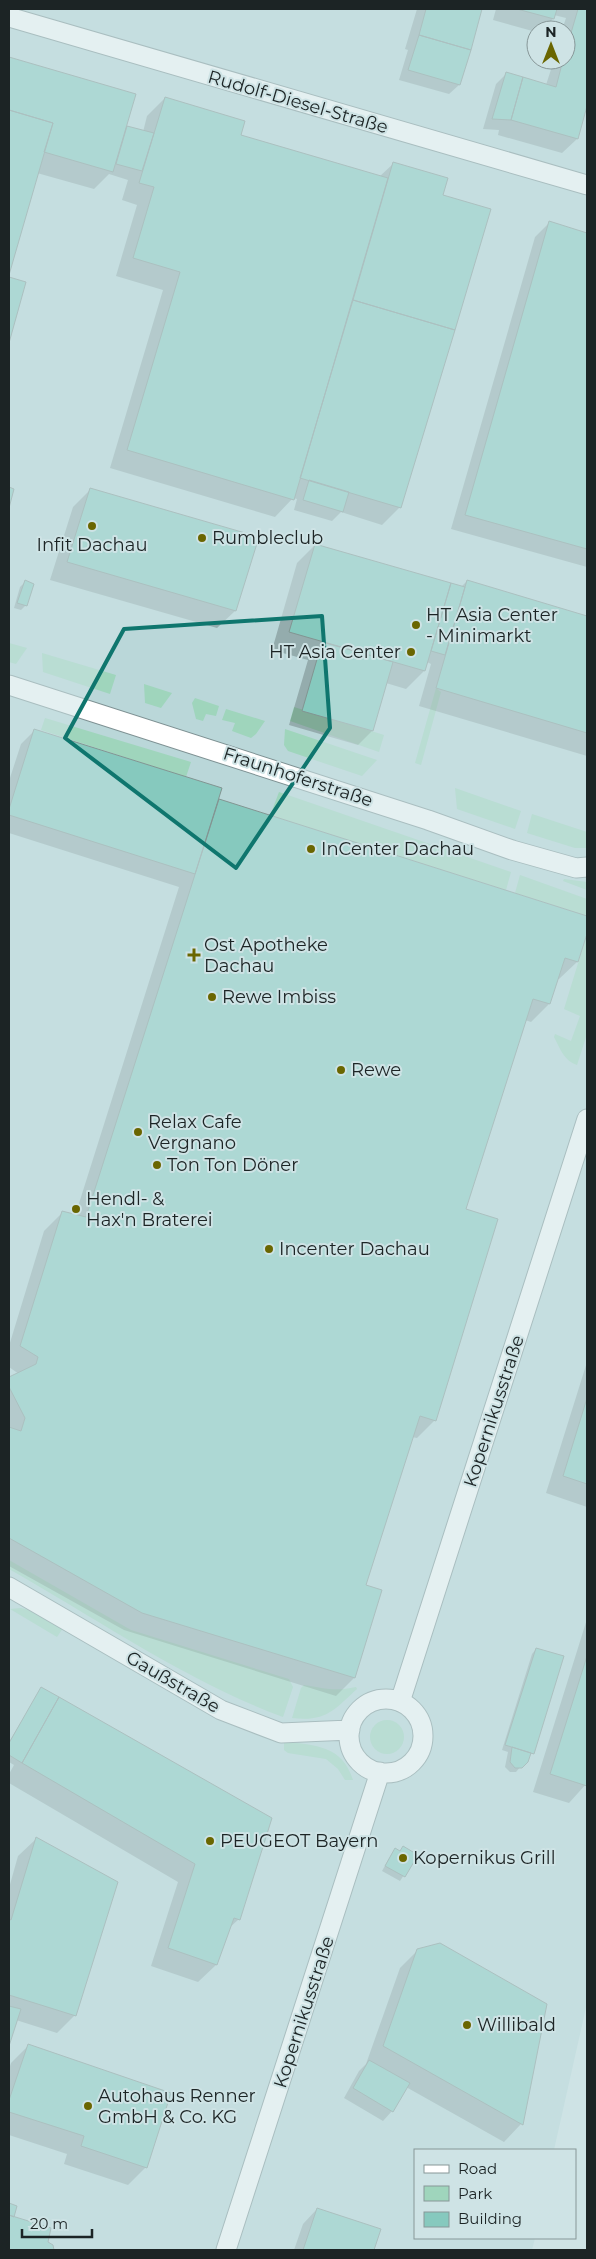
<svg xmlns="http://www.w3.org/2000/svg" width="596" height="2259" viewBox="0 0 596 2259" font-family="Montserrat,sans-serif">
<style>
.built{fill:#bad7d9;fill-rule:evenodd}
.green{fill:#9fd5bc}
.shadow{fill:#0003;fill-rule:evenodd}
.building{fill:#86c9be;stroke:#829592}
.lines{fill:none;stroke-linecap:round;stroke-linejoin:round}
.minor-casing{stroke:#7e9193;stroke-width:21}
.minor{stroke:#fff;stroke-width:19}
.marked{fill:none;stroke:#0f766e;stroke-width:4;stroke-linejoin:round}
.poi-dot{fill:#6a6600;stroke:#cee3e5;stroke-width:2}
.labels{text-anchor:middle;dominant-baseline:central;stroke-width:4;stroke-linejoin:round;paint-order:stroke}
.street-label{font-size:18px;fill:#1c2425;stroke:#cee3e5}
.poi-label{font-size:18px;fill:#1c2425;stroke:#cee3e5;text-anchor:start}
</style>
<rect width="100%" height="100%" fill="#cee3e5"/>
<!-- built -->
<path class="built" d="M 9,9 L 587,9 L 587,2003 L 554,2150 L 415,2150 L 415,2238 L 535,2238 L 532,2250 L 9,2250 ZM 536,30 L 566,30 L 566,60 L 536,60 Z"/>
<!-- green -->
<path class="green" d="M 9,643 L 27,648 L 16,664 L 9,662 Z
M 42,653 L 116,675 L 110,694 L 43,672 Z
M 144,684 L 172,693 L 161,708 L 145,703 Z
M 436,688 L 441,692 L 421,765 L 415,763 Z
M 195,698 L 219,706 L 216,716 L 206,714 L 203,721 L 196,719 L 192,703 Z
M 294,707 L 384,735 L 379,752 L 290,721 Z
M 226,709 L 265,721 L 256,734 L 251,738 L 232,731 L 235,723 L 222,720 Z
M 45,718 L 191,762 L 186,777 L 41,730 Z
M 285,729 L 377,760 L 362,776 L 288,751 L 284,745 Z
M 455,788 L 521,811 L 515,829 L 457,809 Z
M 279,792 L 511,872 L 506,890 L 270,816 Z
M 532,814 L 587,832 L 587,848 L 575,848 L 527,833 Z
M 520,875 L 587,899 L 587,916 L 515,893 Z
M 564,879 L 587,882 L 587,890 L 563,881 Z
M 587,934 L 587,1034 L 577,1065 C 564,1061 560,1048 554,1037 L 555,1034 L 571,1041 L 580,1016 L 564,1009 Z
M 9,1560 L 131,1630 L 289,1679 L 293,1687 L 283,1717 C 186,1681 99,1620 9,1569 Z
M 21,1608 L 30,1610 L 63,1628 L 57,1637 L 10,1609 Z
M 304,1685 C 324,1688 335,1692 356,1687 L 357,1689 C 334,1710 326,1722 292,1718 L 301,1688 Z
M370 1737a17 17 0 1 1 34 0a17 17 0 1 1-34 0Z
M 284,1741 C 316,1746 342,1745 353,1780 L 345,1780 L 338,1769 L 326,1759 L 288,1753 L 284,1750 Z"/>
<!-- shadow -->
<path class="shadow" d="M 417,9 L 481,9 L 459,85 L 449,94 L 399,80 L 408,50 L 405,49 Z
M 496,9 L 587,9 L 587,102 L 577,139 L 562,153 L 498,135 L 499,130 L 483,129 L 496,84 L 506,74 L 546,85 L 554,60 L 566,60 L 566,30 L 562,30 L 566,18 L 554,15 L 553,19 L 541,30 L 536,30 L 536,32 L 493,20 Z
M 9,59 L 134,95 L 125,126 L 143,132 L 147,116 L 165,98 L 240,135 L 379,177 L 394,163 L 441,196 L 400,507 L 382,525 L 341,512 L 332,521 L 294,510 L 297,499 L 293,498 L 275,517 L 110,468 L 163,290 L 116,276 L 137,205 L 122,200 L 128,180 L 109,174 L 94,189 L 37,173 L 9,270 Z
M 549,223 L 587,234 L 587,567 L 451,529 L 535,237 Z
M 9,279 L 25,283 L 9,338 Z
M 90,490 L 235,611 L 217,628 L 50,580 L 73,507 Z
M 315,545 L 461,587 L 467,581 L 587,617 L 587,756 L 419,706 L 431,664 L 427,662 L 424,671 L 406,689 L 386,683 L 372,731 L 358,745 L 289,725 L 308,660 L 272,650 L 297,563 Z
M 25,582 L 26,605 L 21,610 L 14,608 L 20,587 Z
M 35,730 L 216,804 L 219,801 L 587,917 L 587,930 L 577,962 L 559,979 L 557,979 L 549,1004 L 531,1022 L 525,1020 L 465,1210 L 435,1420 L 417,1438 L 412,1437 L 364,1586 L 381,1591 L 354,1678 L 336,1696 L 124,1630 L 9,1566 L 9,1379 L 19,1374 L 9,1367 L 9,1346 L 44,1231 L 62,1213 L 75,1216 L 179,887 L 9,833 L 9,781 L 21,744 ZM 211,820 L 214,820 L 202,856 L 200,855 Z
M 587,1362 L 587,1507 L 546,1493 Z
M 587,1619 L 587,1783 L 569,1803 L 533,1792 Z
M 536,1649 L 532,1753 L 516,1772 L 510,1772 L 505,1767 L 508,1752 L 502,1750 L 532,1654 Z
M 41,1689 L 271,1819 L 239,1919 L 228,1929 L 216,1965 L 198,1982 L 151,1966 L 178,1882 L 9,1783 L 9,1774 L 14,1765 L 9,1762 L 9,1742 Z
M 36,1839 L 75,2015 L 57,2033 L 16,2020 L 9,2042 L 9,1888 L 18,1856 Z
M 403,1848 L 417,1855 L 400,1881 L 382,1871 L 391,1855 L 395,1850 L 399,1852 Z
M 418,1950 L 546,2004 L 521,2124 L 504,2142 L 406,2087 L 392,2111 L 383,2121 L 344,2098 L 359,2071 L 366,2064 L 400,1968 Z
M 29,2045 L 146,2167 L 128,2185 L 64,2164 L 67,2154 L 9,2135 L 9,2069 L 11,2063 Z
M 9,2204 L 16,2206 L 12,2217 L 52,2246 L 53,2250 L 9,2250 Z
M 317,2209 L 379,2230 L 372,2250 L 294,2250 L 303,2224 Z"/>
<!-- building -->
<path class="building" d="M 426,9 L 482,9 L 471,50 L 419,35 Z
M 517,9 L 557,9 L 554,19 Z
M 578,9 L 587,9 L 587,106 L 578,139 L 511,120 L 523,77 L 556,87 L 563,60 L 566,60 L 566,50 Z
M 419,35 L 471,50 L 460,85 L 408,70 Z
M 9,57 L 136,94 L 113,172 L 44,152 L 53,123 L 9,110 Z
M 506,72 L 523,77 L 511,120 L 492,119 Z
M 165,97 L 245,121 L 241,135 L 388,178 L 294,500 L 127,450 L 180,272 L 133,258 L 154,187 L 139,183 Z
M 9,110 L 53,123 L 9,275 Z
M 127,126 L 154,133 L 142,171 L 116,164 Z
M 393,162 L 448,178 L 443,195 L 491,209 L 455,330 L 353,300 Z
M 549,221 L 587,233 L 587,549 L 465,515 Z
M 9,277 L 26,282 L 9,343 Z
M 353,300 L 455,330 L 401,508 L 300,478 Z
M 309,480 L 349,492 L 343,512 L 303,500 Z
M 9,487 L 14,489 L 9,508 Z
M 90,488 L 259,537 L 236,611 L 67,562 Z
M 315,544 L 451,583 L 425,671 L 289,632 Z
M 25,580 L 34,584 L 27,606 L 17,603 Z
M 467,580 L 587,616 L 587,733 L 436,688 Z
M 451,583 L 465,587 L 445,655 L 431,651 Z
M 322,642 L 393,662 L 373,731 L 302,711 Z
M 34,729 L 222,788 L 195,874 L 9,815 L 9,809 Z
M 219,799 L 587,916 L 587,934 L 578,962 L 565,958 L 550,1004 L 533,999 L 466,1209 L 498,1219 L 436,1421 L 420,1416 L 366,1585 L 382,1590 L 355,1678 L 142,1613 L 9,1538 L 9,1427 L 21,1431 L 25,1418 L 9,1387 L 9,1377 L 36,1364 L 38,1357 L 20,1346 L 62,1211 L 86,1217 Z
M 587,1398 L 587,1484 L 563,1476 Z
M 536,1648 L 564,1656 L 534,1754 L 505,1745 Z
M 587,1656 L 587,1786 L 550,1774 Z
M 41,1687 L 59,1697 L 22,1763 L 9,1755 L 9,1743 Z
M 59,1697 L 272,1818 L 240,1920 L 234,1918 L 217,1965 L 168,1948 L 195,1864 L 22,1763 Z
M 512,1747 L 531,1753 L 528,1762 L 522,1768 L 515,1768 L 510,1762 Z
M 36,1837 L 118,1882 L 76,2016 L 9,1995 L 9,1919 L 11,1920 Z
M 403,1846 L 418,1855 L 405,1877 L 385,1866 L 395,1848 L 400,1851 Z
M 440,1943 L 547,2004 L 523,2125 L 383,2046 L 417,1949 Z
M 9,2006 L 21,2009 L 9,2046 Z
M 28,2044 L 171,2093 L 147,2168 L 81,2146 L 84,2136 L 9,2112 L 9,2100 Z
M 369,2060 L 410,2083 L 393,2112 L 353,2088 Z
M 9,2203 L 17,2206 L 14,2217 L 9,2215 Z
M 317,2208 L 381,2229 L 374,2250 L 303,2250 Z
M 9,2215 L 51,2228 L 48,2242 L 53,2245 L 54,2250 L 9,2250 Z"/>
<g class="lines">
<defs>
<path id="minor" d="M 9,17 L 587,185
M 9,685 L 428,820 L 512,850 L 576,868 L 587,867
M 9,1587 L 221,1710 L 281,1733 L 350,1730
M349 1736a37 37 0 1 1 74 0a37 37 0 1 1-74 0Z
M 400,1702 L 587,1119
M 226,2250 L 380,1772"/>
</defs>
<!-- minor casing -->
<use href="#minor" class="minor-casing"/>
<!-- minor -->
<use href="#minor" class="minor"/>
</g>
<!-- marked area -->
<path d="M0 0H596V2259H0ZM 322,616 L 330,728 L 236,868 L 65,738 L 124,629 Z" fill="#cee3e5" fill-opacity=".55" fill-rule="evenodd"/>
<path class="marked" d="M 322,616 L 330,728 L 236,868 L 65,738 L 124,629 Z"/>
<!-- markers -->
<g class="poi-dot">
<circle cx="92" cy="526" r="5"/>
<circle cx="202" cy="538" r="5"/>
<circle cx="416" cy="625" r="5"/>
<circle cx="411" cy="652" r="5"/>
<circle cx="311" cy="849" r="5"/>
<path d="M191.5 947.5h5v5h5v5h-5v5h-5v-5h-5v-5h5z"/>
<circle cx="212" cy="997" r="5"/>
<circle cx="341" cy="1070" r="5"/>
<circle cx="138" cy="1132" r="5"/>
<circle cx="157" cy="1165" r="5"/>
<circle cx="76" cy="1209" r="5"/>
<circle cx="269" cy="1249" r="5"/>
<circle cx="210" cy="1841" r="5"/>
<circle cx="403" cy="1858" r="5"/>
<circle cx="467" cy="2025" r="5"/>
<circle cx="88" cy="2106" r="5"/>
</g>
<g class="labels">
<!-- street labels -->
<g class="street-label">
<text transform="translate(298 102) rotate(16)">Rudolf-Diesel-Straße</text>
<text transform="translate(298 777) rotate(18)">Fraunhoferstraße</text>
<text transform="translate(494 1411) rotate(-72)">Kopernikusstraße</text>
<text transform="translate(173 1682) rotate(30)">Gaußstraße</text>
<text transform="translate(304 2012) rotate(-72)">Kopernikusstraße</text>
</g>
<!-- poi labels -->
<g class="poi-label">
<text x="212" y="538">Rumbleclub</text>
<text x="92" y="545" text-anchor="middle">Infit Dachau</text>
<text x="426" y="615">HT Asia Center<tspan x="426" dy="21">- Minimarkt</tspan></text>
<text x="401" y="652" text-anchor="end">HT Asia Center</text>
<text x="321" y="849">InCenter Dachau</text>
<text x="204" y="945">Ost Apotheke<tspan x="204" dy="21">Dachau</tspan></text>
<text x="222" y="997">Rewe Imbiss</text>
<text x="351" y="1070">Rewe</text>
<text x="148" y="1122">Relax Cafe<tspan x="148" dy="21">Vergnano</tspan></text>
<text x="167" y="1165">Ton Ton Döner</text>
<text x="86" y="1199">Hendl- &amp;<tspan x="86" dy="21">Hax'n Braterei</tspan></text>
<text x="279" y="1249">Incenter Dachau</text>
<text x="220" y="1841">PEUGEOT Bayern</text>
<text x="413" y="1858">Kopernikus Grill</text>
<text x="477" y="2025">Willibald</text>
<text x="98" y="2096">Autohaus Renner<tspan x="98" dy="21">GmbH &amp; Co. KG</tspan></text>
</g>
</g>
<!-- border -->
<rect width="596" height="2259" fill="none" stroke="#1c2425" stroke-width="20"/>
<!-- legend -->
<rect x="414" y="2149" width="162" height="90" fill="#cee3e5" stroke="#879798"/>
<rect x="424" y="2165" width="25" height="8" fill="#ffffff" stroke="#879798"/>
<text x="458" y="2174" font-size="15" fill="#1c2425">Road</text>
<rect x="424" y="2186" width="25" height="15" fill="#9fd5bc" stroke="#879798"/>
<text x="458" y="2199" font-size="15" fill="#1c2425">Park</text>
<rect x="424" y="2212" width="25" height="15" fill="#86c9be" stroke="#879798"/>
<text x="458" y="2224" font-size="15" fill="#1c2425">Building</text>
<!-- north arrow -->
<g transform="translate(551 45)"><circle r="24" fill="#cee3e5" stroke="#879798"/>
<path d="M0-4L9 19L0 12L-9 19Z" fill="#6a6600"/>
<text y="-8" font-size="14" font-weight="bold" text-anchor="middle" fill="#1c2425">N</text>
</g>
<!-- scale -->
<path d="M22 2229v8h70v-8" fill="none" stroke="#1c2425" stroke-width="2.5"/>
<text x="30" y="2229" font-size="15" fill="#1c2425" stroke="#cee3e5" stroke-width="4" paint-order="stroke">20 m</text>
</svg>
